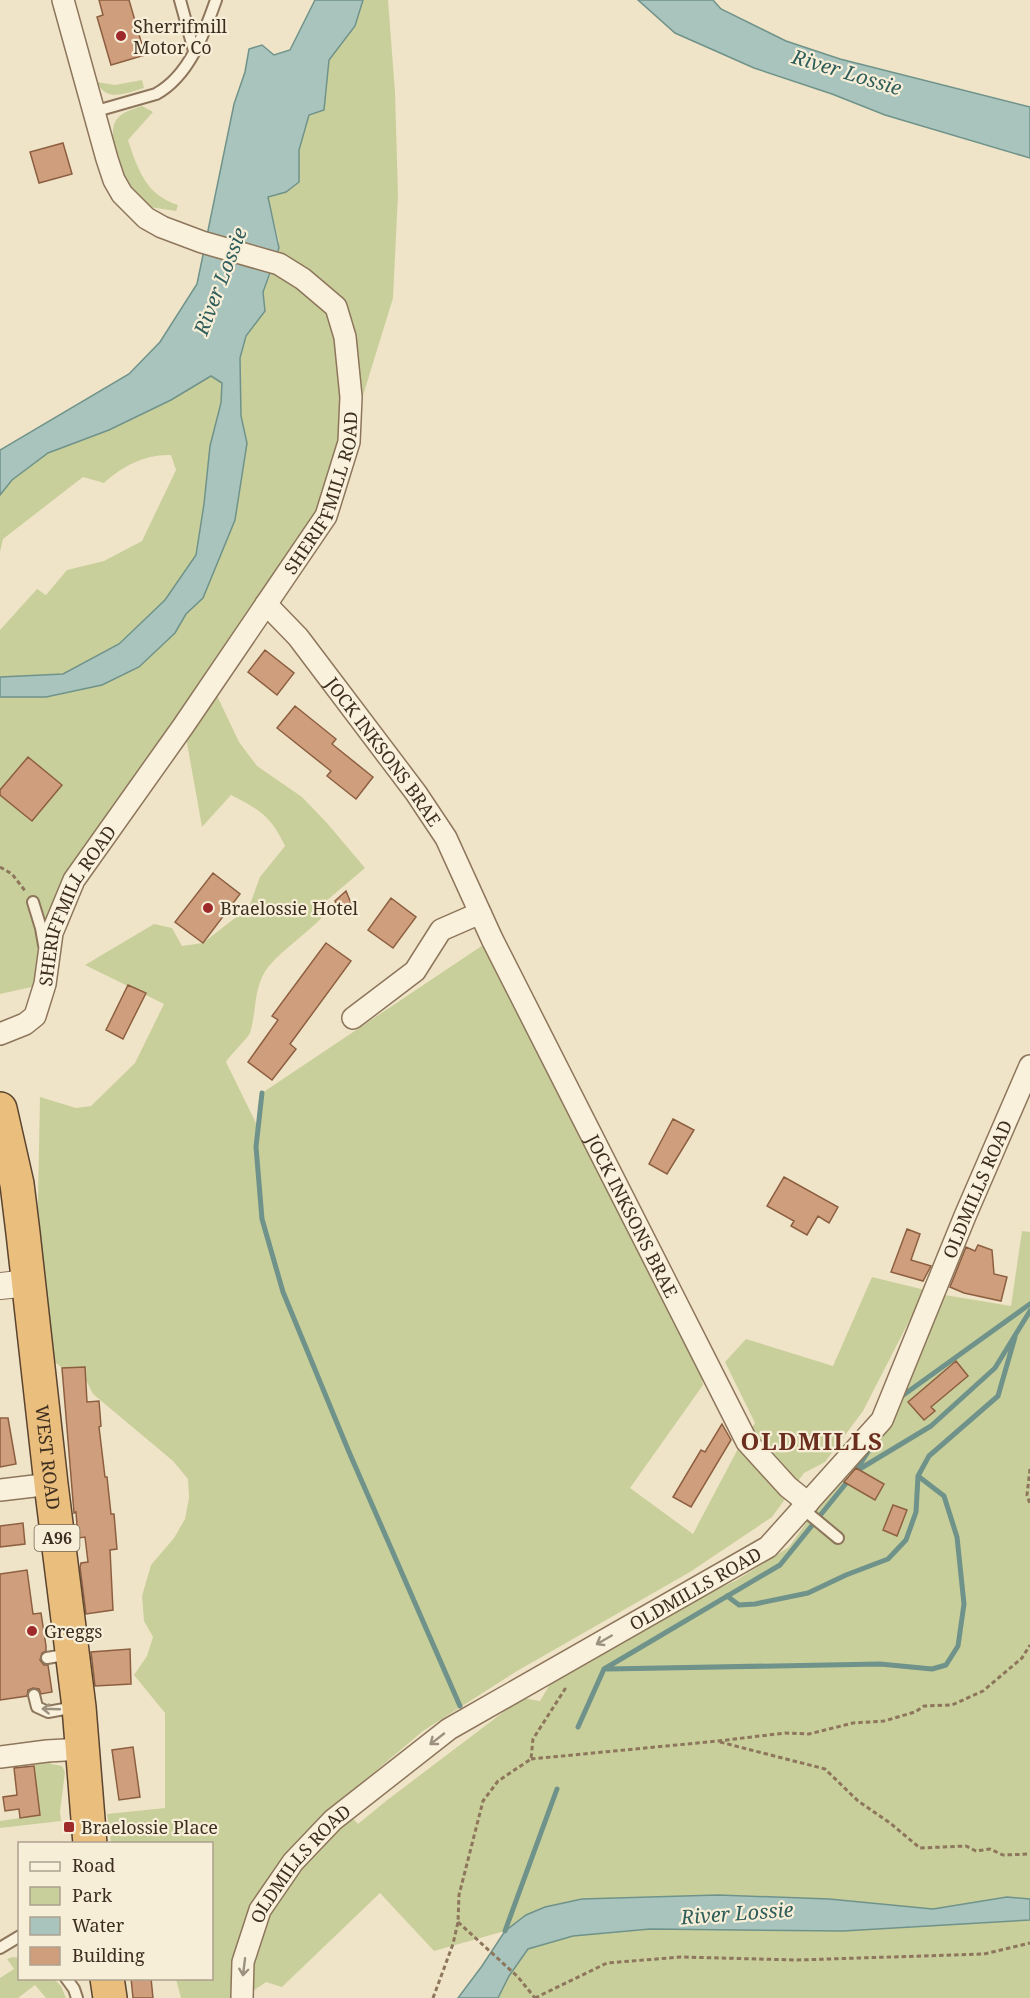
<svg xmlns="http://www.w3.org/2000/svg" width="1030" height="1998" viewBox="0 0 1030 1998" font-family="'Noto Serif',serif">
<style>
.green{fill:#c9cf9b}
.water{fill:#a9c4bc;stroke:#6f938a;stroke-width:1.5}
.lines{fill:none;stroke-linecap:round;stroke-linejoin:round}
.stream{stroke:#6f938a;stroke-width:5}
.building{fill:#cf9f7d;stroke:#8d5f41;stroke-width:1.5}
.service-casing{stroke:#8d765c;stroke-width:14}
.minor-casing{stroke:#8d765c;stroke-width:24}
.tertiary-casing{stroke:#8d765c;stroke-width:28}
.trunk-casing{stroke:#5b4430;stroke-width:36}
.path{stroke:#8d765c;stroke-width:3;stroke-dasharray:4.5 3;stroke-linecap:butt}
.service{stroke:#faf1dc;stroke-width:10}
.minor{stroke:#faf1dc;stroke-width:21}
.tertiary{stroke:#faf1dc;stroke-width:26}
.trunk{stroke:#eabe7c;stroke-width:33}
.oneway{stroke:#9c907e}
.poi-dot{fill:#9e2a2b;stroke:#f7eed8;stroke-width:2}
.labels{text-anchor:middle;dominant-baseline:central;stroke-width:4.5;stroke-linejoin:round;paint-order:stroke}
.shield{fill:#f7eed8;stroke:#756857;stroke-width:1.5}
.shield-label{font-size:16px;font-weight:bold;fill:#3d2e20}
.poi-label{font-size:18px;fill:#3d2e20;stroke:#f7eed8;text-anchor:start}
.street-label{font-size:18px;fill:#3d2e20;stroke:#f7eed8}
.water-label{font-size:20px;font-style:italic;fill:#2f5d5a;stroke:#f7eed8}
.district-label{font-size:24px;font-weight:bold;letter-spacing:1.5px;fill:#6b2e1e;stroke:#f7eed8}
</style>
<rect width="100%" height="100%" fill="#f0e4c8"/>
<!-- green -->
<path class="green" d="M 363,0 L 388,0 L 395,92 L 398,195 L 393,298 L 326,516 L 211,683 L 239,742 L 257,766 L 302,797 L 327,823 L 365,868 L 325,902 L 327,912 C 310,932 286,946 269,966 C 253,985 257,1011 250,1033 C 248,1038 231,1054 226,1062 L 258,1127 L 262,1093 L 492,939 L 698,1344 L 703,1385 L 630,1488 L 693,1534 L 741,1443 L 755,1423 L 725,1362 L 746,1339 L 833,1366 L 872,1277 L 925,1290 L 863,1411 L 825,1462 L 804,1473 L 772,1517 L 690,1572 L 517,1671 L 423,1731 L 338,1803 L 358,1824 L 386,1801 L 522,1698 L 540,1701 L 556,1674 L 587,1664 L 706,1594 L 737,1580 L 789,1547 L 906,1385 L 945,1295 L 1011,1306 L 1022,1231 L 1030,1232 L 1030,1899 L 1007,1897 L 933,1909 L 829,1899 L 718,1895 L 585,1899 L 526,1915 L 505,1931 L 434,1951 L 380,1893 L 282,1987 L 266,1982 L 243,1998 L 181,1998 L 176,1979 L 212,1978 L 212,1844 L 111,1843 L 107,1814 L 165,1808 L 165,1713 L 134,1675 L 147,1656 L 153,1637 L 144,1621 L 142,1596 L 151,1565 L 174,1538 L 185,1519 L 189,1498 L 188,1479 L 173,1461 L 93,1394 L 86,1380 L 84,1367 L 62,1368 L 50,1358 L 37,1250 L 40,1097 L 76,1108 L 91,1106 L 135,1063 L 164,1004 L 85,965 L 154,924 L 172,928 L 182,946 L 203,943 L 249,907 L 260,877 L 285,846 C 271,816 260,810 231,795 L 202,827 L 184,726 L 74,880 L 45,984 L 0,994 L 0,697 L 46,697 L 66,692 L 175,633 L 186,614 L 203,598 L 235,520 L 247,443 L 241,416 L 240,358 L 246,336 L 265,311 L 263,292 L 279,254 L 279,241 L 268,197 L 286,192 L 299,182 L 299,150 L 309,115 L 324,110 L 329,60 L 355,26 Z
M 142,80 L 144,88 C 127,93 106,103 97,82 L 115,85 Z
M 142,106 L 153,112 L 128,140 C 138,170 146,195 178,205 L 176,211 L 149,207 C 142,199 132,191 127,182 C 120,168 106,132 117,119 C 123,111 134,109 142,106 Z
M 211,376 L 222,383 L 221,403 L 210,446 L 204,504 L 196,555 L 165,600 L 119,644 L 63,674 L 0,677 L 0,630 L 37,589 L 46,595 L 67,570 L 104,561 L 142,541 L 176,470 L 171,455 C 146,454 122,466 104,483 L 83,477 L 3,539 L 0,552 L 0,495 L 12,480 L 48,453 L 110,430 L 171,400 Z
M 50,1759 L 51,1764 L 62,1766 L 65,1772 L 60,1811 L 61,1821 L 0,1828 L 0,1821 L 40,1815 L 34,1761 Z
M 1030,1920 L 1030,1998 L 498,1998 L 509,1976 L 528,1949 L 573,1936 L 650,1929 L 843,1931 Z
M 13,1957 L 19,1958 L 20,1978 L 54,1979 L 61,1986 L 66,1998 L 46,1998 L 35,1985 L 18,1998 L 0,1998 L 0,1978 L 14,1969 L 7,1959 Z"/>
<!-- water -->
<path class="water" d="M 315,0 L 363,0 L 355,26 L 329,60 L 324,110 L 309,115 L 299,150 L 299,182 L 286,192 L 268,197 L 279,248 L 263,292 L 265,311 L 246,336 L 240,358 L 241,416 L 247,443 L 235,520 L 203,598 L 186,614 L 175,633 L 139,667 L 102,685 L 46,697 L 0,697 L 0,677 L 63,674 L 119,644 L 165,600 L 196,555 L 204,504 L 210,446 L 221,403 L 222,383 L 211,376 L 171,400 L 109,430 L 48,453 L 12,480 L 0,495 L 0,450 L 129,374 L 160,342 L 197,284 L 234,104 L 245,72 L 249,49 L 262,45 L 274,55 L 290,50 Z
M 638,0 L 713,0 L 721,9 L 786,41 L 840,59 L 1030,107 L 1030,158 L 885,115 L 832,94 L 754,68 L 675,33 Z
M 718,1895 L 829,1899 L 933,1909 L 1007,1897 L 1030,1899 L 1030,1920 L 843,1931 L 650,1929 L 573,1936 L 528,1949 L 509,1976 L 498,1998 L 458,1998 L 482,1966 L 505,1931 L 526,1915 L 545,1907 L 582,1899 Z"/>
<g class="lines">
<!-- stream -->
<path class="stream" d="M 262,1093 L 256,1147 L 262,1219 L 283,1292 L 349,1452 L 460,1706
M 899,1401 L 902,1396 L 1030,1304
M 858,1470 L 931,1426 L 995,1368 L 1030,1311
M 727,1596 L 739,1605 L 755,1604 L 808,1593 L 846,1575 L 888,1559 L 906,1540 L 916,1512 L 918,1476 L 929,1456 L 998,1396 L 1015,1337
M 607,1669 L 880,1664 L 932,1669 L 946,1665 L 958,1646 L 964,1604 L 957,1537 L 944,1496 L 918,1476
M 578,1727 L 604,1669 L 780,1565 L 856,1471 L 871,1447
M 505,1931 L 557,1789"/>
</g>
<!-- building -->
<path class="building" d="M 99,0 L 129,0 L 145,55 L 111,65 L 97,17 L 103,15 Z
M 63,143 L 72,174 L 39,183 L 30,152 Z
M 265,650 L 294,673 L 277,695 L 248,672 Z
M 295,706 L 336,739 L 332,744 L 373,777 L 356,799 L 327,776 L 331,771 L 277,728 Z
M 28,757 L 62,785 L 32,821 L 0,795 L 0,790 Z
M 213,873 L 240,894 L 203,943 L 175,922 Z
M 346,891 L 353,908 L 340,913 L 335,901 Z
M 391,898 L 416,917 L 393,948 L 368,930 Z
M 326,943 L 351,961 L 290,1044 L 296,1049 L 272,1080 L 248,1062 L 278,1020 L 272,1016 Z
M 128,985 L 146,993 L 123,1039 L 106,1030 Z
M 673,1119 L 694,1130 L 667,1174 L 649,1164 Z
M 784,1177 L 838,1207 L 829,1223 L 818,1216 L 807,1235 L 791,1226 L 794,1221 L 767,1206 Z
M 907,1229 L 920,1234 L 911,1260 L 931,1266 L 923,1281 L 891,1272 Z
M 978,1245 L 992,1250 L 994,1274 L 1007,1277 L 1001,1301 L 964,1293 L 950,1287 L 966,1247 L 975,1251 Z
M 956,1361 L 968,1376 L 931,1407 L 935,1411 L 924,1420 L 908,1402 Z
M 85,1367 L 87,1402 L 99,1401 L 101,1426 L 99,1427 L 105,1477 L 107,1477 L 111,1514 L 114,1514 L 117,1549 L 110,1550 L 113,1610 L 86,1614 L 80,1567 L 81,1563 L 88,1562 L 85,1537 L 78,1538 L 76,1512 L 74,1513 L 62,1368 Z
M 0,1418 L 8,1418 L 16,1464 L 0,1467 Z
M 722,1424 L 731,1440 L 691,1507 L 673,1497 L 701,1450 L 705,1452 Z
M 856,1468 L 884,1484 L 875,1500 L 844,1482 Z
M 893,1505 L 907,1510 L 897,1536 L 883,1530 Z
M 23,1523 L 25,1544 L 0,1547 L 0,1526 Z
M 27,1570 L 33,1614 L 41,1613 L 46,1646 L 46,1651 L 42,1653 L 40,1660 L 44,1665 L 48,1665 L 52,1692 L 41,1694 L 39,1689 L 33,1688 L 28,1690 L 27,1696 L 0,1700 L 0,1574 Z
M 130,1649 L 131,1684 L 95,1686 L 91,1652 Z
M 133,1747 L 140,1797 L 119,1800 L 112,1750 Z
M 34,1766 L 40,1815 L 20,1818 L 19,1809 L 5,1811 L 3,1797 L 17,1795 L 14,1768 Z
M 131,1978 L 151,1978 L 153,1998 L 133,1998 Z"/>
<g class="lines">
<defs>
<path id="service" d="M 180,0 L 194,51
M 93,112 L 156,94 C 189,76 204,34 216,0
M 33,902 L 41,928 L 44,945
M 803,1509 L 838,1538
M 47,1658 L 70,1654
M 34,1695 L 37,1707 L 48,1712 L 75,1707
M 0,1948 L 20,1936
M 66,1978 L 74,1989 L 77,1998"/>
<g id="minor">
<path id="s1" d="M 266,604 L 298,637 L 416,793 L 446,838 L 492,939 L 747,1442 L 788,1487 L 808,1503"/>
<path d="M 353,1018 L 415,971 L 441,930 L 480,913"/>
<path id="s2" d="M 0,1034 L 25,1024 L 35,1016 L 45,984 L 52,933 L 74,880 L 184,725 L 326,516 L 349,442 L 351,397 L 345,337 L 336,307 L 303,279 L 279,264 L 202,242 L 162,227 L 146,218 L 122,194 L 114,180 L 107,159 L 63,0"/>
<path d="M 0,1490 L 51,1484"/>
<path d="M 0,1757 L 47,1751 L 82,1749"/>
<path id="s3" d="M 242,1998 L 243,1962 L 260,1910 L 293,1862 L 333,1820 L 449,1729 L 768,1547 L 882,1420 L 965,1216 L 1030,1066"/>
</g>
<path id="tertiary" d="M 0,1286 L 28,1283"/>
<g id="trunk">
<path id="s4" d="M 0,1109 L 17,1184 L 23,1233 L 51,1484 L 79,1707 L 90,1844"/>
<path d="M 107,1978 L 110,1998"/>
</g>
</defs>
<!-- service casing -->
<use href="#service" class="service-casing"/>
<!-- minor casing -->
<use href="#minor" class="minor-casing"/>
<!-- tertiary casing -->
<use href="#tertiary" class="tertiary-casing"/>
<!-- trunk casing -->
<use href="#trunk" class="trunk-casing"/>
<!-- path -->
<path class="path" d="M 0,867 L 12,874 L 26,892
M 1030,1469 L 1027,1495 L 1030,1504
M 720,1742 L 825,1769 L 858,1801 L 890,1823 L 920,1848 L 966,1846 L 976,1851 L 990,1849 L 1003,1855 L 1030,1854
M 531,1759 L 718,1741 L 785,1733 L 809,1734 L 853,1723 L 884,1721 L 915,1712 L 924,1706 L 952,1705 L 983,1691 L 1022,1658 L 1030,1645
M 458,1922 L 518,1977 L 535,1998
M 433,1998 L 453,1944 L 458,1922 L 459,1895 L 483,1801 L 498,1781 L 531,1759 L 533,1739 L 565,1689 L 565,1685
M 535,1998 L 607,1963 L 681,1957 L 797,1960 L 984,1954 L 1030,1943"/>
<!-- service -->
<use href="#service" class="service"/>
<!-- minor -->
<use href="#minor" class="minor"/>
<!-- tertiary -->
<use href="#tertiary" class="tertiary"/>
<!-- trunk -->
<use href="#trunk" class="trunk"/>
</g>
<!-- one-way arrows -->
<defs><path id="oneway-shaft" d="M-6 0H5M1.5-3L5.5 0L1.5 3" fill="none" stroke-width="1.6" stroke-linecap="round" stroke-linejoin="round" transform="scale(1.5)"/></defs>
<g class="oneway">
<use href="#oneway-shaft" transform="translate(604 1640) rotate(150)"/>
<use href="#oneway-shaft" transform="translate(51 1709) rotate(-178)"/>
<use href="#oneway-shaft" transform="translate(437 1739) rotate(142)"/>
<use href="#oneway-shaft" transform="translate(244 1967) rotate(97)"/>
</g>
<!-- markers -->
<g class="poi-dot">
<circle cx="121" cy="36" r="6"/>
<circle cx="208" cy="908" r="6"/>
<circle cx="32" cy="1631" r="6"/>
<rect x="63" y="1821" width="12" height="12" rx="3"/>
</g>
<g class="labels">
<!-- shield labels -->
<rect class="shield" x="34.5" y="1525" width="45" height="26" rx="4.5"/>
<g class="shield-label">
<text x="57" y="1538">A96</text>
</g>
<!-- poi labels -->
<g class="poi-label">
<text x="133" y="26">Sherrifmill<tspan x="133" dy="21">Motor Co</tspan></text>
<text x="220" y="908">Braelossie Hotel</text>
<text x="44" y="1631">Greggs</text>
<text x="81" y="1827">Braelossie Place</text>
</g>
<!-- street labels -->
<g class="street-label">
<text stroke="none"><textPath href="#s2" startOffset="645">SHERIFFMILL ROAD</textPath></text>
<text stroke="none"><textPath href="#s1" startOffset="189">JOCK INKSONS BRAE</textPath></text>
<text stroke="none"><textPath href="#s2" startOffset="159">SHERIFFMILL ROAD</textPath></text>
<text stroke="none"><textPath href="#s3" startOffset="1142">OLDMILLS ROAD</textPath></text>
<text stroke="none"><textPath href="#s1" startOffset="717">JOCK INKSONS BRAE</textPath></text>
<text stroke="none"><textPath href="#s4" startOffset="352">WEST ROAD</textPath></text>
<text stroke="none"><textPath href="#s3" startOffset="638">OLDMILLS ROAD</textPath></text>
<text stroke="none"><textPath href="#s3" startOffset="152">OLDMILLS ROAD</textPath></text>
</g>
<!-- water labels -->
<g class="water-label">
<text transform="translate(847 72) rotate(17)">River Lossie</text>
<text transform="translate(220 281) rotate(-69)">River Lossie</text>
<text transform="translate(737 1913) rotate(-4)">River Lossie</text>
</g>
<!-- district labels -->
<g class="district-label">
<text x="812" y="1440">OLDMILLS</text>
</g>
</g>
<!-- legend -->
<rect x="18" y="1842" width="195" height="138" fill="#f7eed8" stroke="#ada18e" stroke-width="1.5"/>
<rect x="30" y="1862" width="30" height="9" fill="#faf1dc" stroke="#ada18e" stroke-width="1.5"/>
<text x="72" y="1872" font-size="18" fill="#3d2e20">Road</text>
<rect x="30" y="1887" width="30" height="18" fill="#c9cf9b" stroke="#ada18e" stroke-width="1.5"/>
<text x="72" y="1902" font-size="18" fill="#3d2e20">Park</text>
<rect x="30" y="1917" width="30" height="18" fill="#a9c4bc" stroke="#ada18e" stroke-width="1.5"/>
<text x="72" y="1932" font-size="18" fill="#3d2e20">Water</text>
<rect x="30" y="1947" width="30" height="18" fill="#cf9f7d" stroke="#ada18e" stroke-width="1.5"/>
<text x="72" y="1962" font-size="18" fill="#3d2e20">Building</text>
</svg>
